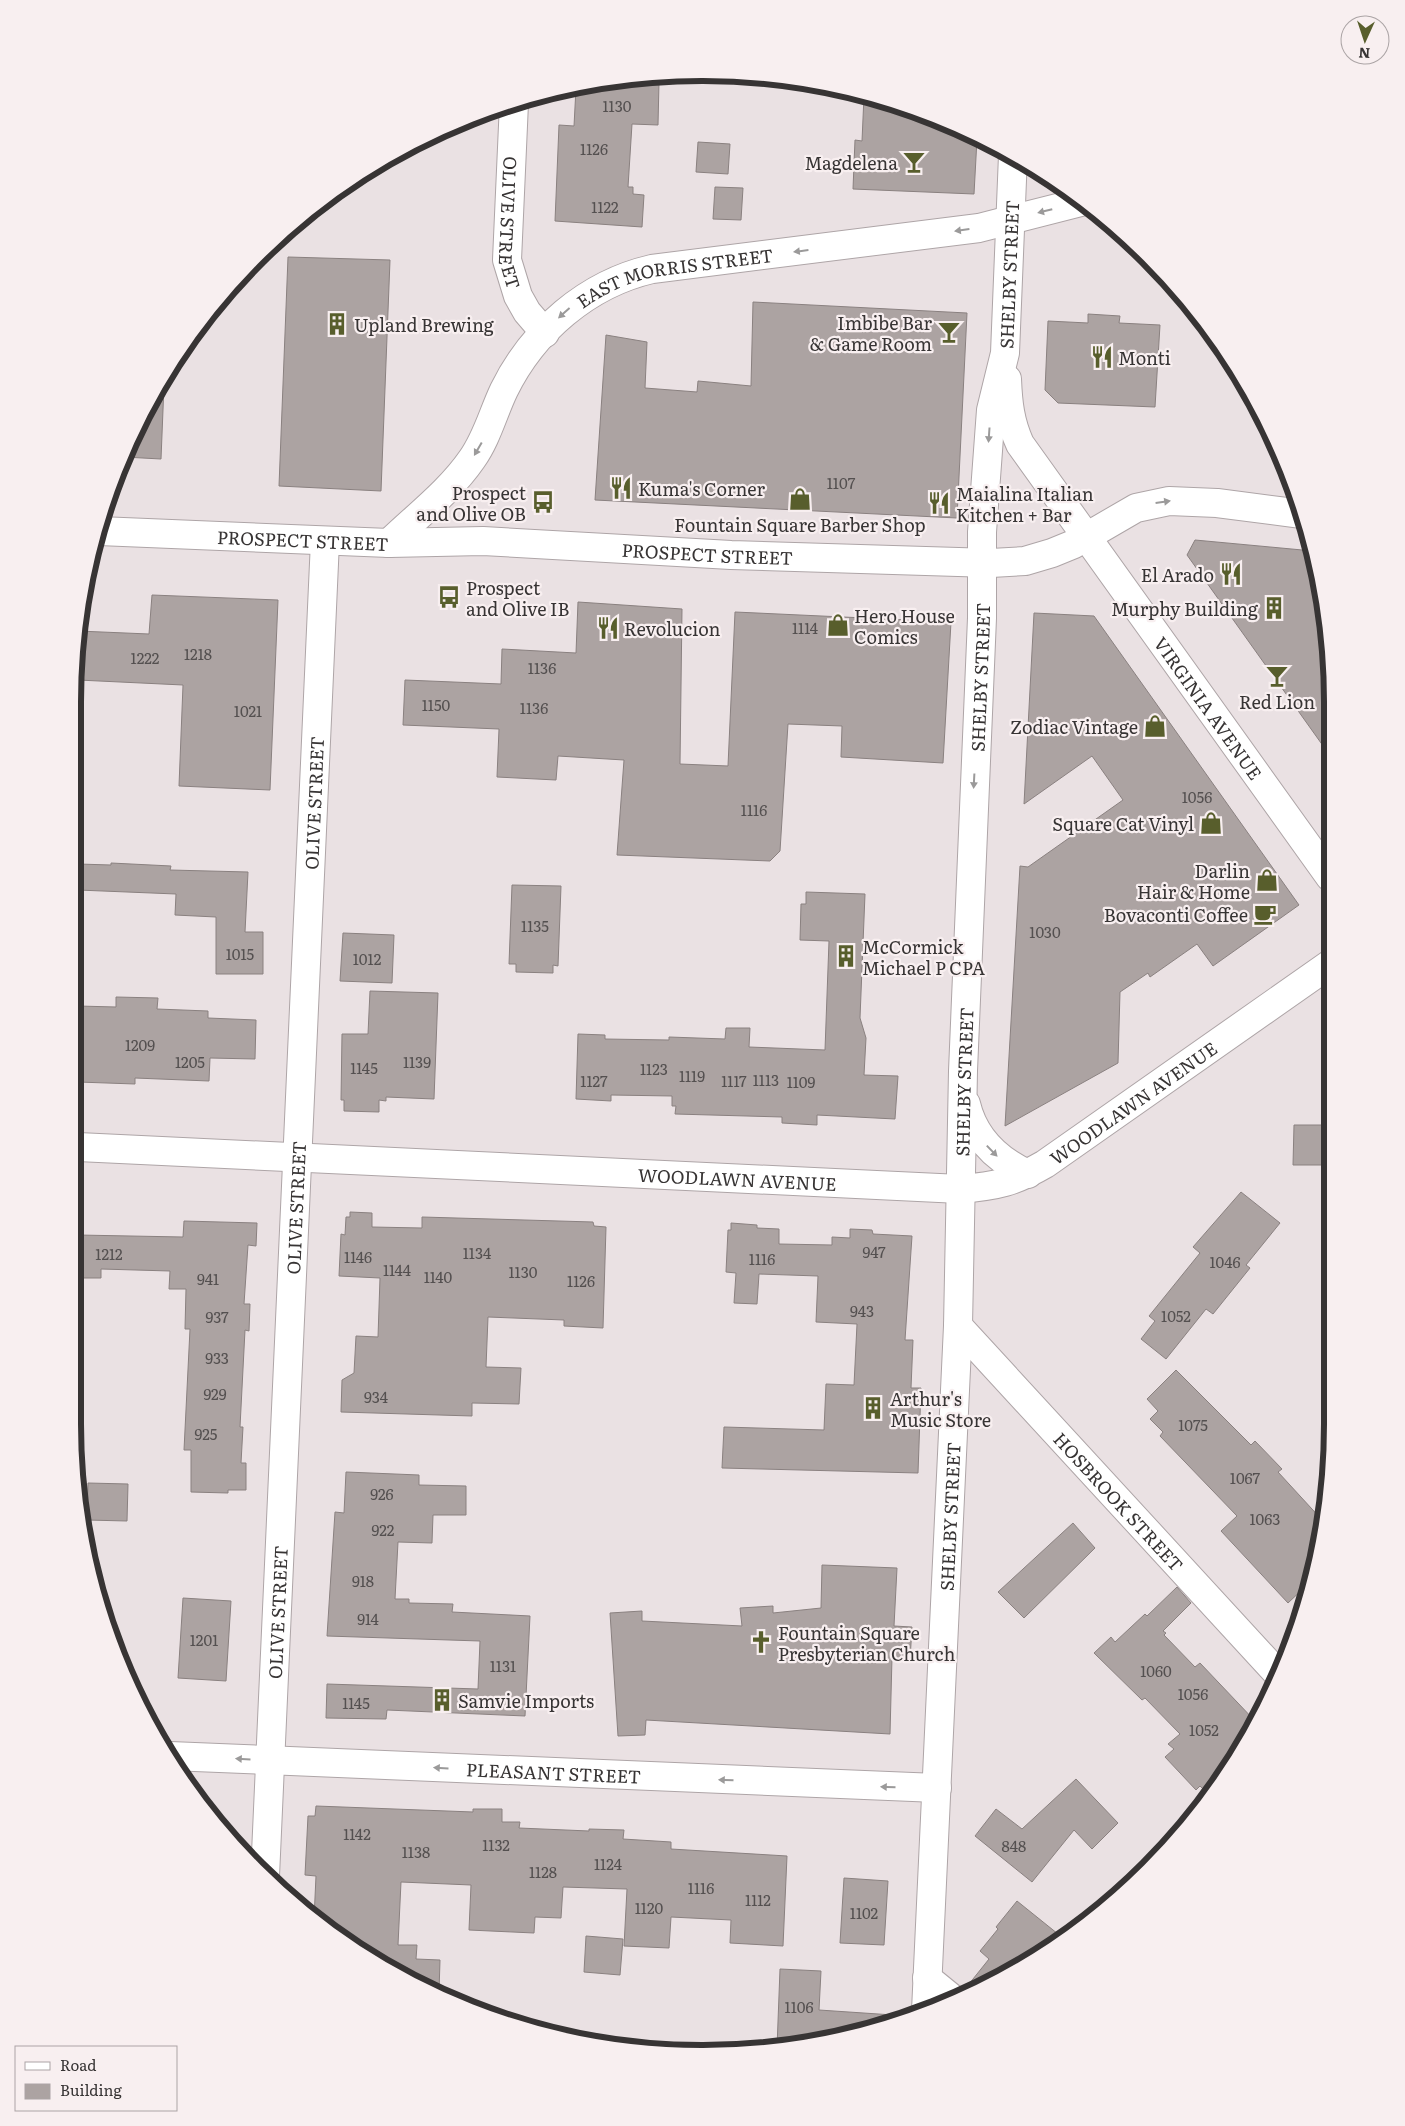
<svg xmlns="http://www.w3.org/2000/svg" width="1405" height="2126" viewBox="0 0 1405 2126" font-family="Literata,serif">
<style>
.building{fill:#aca3a2;stroke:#8a8180}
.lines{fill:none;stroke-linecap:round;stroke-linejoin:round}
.street-casing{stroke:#aea5a7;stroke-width:30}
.secondary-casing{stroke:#aea5a7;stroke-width:30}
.street{stroke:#fff;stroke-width:28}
.secondary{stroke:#fff;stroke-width:28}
.oneway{fill:#9b9a9a}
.labels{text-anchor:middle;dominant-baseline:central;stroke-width:4.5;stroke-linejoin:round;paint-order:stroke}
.number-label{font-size:15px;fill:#545050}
.poi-label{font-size:18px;fill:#373434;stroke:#f8eff0;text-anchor:start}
.street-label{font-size:18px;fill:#373434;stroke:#f8eff0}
.rim{fill:none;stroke:#373434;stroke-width:6}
</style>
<rect width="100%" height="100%" fill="#eae1e3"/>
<!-- building -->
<path class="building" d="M 622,80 L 659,82 L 658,125 L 632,124 L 628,187 L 633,187 L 633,194 L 644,195 L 642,227 L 555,221 L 559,125 L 574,126 L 576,88 Z
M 864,96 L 905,106 L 977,139 L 974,194 L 853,189 L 855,140 L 862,141 Z
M 698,142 L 730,144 L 728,174 L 696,172 Z
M 715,187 L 743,188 L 741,220 L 713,219 Z
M 288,257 L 390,260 L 381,491 L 279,486 Z
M 753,302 L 967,313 L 957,518 L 595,500 L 606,335 L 647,342 L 645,388 L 697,392 L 698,381 L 751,386 Z
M 1088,314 L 1120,316 L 1119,323 L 1160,325 L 1155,407 L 1058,403 L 1045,390 L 1048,321 L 1088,323 Z
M 164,385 L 161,459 L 124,457 L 137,424 Z
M 1195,540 L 1313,551 L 1331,662 L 1331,757 L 1187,555 Z
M 152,595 L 278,600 L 270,790 L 179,786 L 183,685 L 78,680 L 78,631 L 149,634 Z
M 578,602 L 682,609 L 680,764 L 728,766 L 735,612 L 951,622 L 943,763 L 841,757 L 842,726 L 788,724 L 780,851 L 770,861 L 617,855 L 624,760 L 558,756 L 556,780 L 497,777 L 499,729 L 403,725 L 405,680 L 501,684 L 502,649 L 576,653 Z
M 1034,613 L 1094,616 L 1299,905 L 1213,966 L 1197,944 L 1150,977 L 1148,973 L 1120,992 L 1118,1063 L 1005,1126 L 1020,866 L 1028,867 L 1123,800 L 1092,756 L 1024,804 Z
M 111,863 L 171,866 L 170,870 L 248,872 L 245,932 L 263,932 L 263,974 L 216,974 L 216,917 L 175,915 L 176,894 L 78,890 L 78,864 L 111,865 Z
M 512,885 L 561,886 L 558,966 L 553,965 L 553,973 L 516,972 L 516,964 L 509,964 Z
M 806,892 L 865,894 L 860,1018 L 866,1038 L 864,1075 L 898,1076 L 895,1119 L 817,1115 L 817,1125 L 782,1123 L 782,1117 L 675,1114 L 676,1106 L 672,1106 L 672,1096 L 611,1095 L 611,1101 L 576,1099 L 578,1034 L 605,1035 L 605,1039 L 669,1040 L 669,1037 L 725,1039 L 726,1028 L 750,1028 L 749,1047 L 825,1050 L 829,941 L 800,940 L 801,904 L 806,904 Z
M 343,933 L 394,935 L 392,983 L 340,981 Z
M 370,991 L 438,993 L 434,1099 L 386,1097 L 386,1101 L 379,1100 L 379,1112 L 344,1111 L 344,1100 L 341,1100 L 342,1034 L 368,1034 Z
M 116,997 L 158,998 L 157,1009 L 208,1011 L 208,1018 L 256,1020 L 255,1059 L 210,1058 L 209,1081 L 135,1078 L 135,1084 L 78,1082 L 78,1006 L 116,1007 Z
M 1294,1125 L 1329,1125 L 1329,1165 L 1293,1165 Z
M 1241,1192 L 1280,1223 L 1246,1265 L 1250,1268 L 1213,1314 L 1206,1309 L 1166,1359 L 1141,1339 L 1155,1321 L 1149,1316 L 1200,1253 L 1193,1247 Z
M 350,1212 L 372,1213 L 372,1227 L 422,1228 L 422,1217 L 593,1222 L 594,1226 L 606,1227 L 603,1328 L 564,1326 L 564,1320 L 488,1317 L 486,1367 L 521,1368 L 519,1404 L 472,1403 L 472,1416 L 341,1412 L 342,1380 L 354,1373 L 356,1336 L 378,1337 L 380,1278 L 339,1276 L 341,1234 L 345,1235 L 346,1217 L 350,1217 Z
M 184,1221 L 257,1223 L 256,1246 L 248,1245 L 244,1304 L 250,1304 L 249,1331 L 245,1330 L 240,1427 L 243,1427 L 241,1463 L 246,1463 L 246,1490 L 228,1490 L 228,1493 L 191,1492 L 191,1450 L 184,1450 L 190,1329 L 185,1329 L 186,1289 L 169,1289 L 170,1271 L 101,1269 L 101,1278 L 78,1278 L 78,1235 L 183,1237 Z
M 731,1223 L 757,1225 L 757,1228 L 779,1229 L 779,1244 L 832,1245 L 832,1237 L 850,1238 L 850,1229 L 872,1230 L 873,1234 L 912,1236 L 905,1340 L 913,1340 L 911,1388 L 921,1388 L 918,1473 L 722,1468 L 724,1427 L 824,1430 L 826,1384 L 854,1385 L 857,1324 L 816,1322 L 818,1276 L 759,1274 L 757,1304 L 734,1303 L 736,1273 L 726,1272 L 728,1230 L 731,1230 Z
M 1176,1370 L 1251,1445 L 1255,1441 L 1282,1469 L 1278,1472 L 1323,1521 L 1306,1586 L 1288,1603 L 1221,1531 L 1237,1516 L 1160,1436 L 1163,1432 L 1150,1419 L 1158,1411 L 1147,1399 Z
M 346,1472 L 419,1475 L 419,1485 L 466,1486 L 466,1515 L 433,1515 L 432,1543 L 398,1542 L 395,1599 L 409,1599 L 409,1603 L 453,1604 L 452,1612 L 530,1616 L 525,1716 L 387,1710 L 386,1719 L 326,1718 L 327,1684 L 478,1689 L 480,1641 L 327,1636 L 335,1512 L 344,1513 Z
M 88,1483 L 128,1484 L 127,1521 L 87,1520 Z
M 1073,1523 L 1095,1548 L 1024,1618 L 998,1592 Z
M 822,1565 L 897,1568 L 894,1626 L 912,1627 L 910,1660 L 892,1657 L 890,1734 L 646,1720 L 645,1735 L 618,1736 L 610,1613 L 642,1611 L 642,1621 L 742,1626 L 740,1608 L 773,1606 L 773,1613 L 821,1608 Z
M 1177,1587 L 1191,1603 L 1163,1631 L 1166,1633 L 1164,1635 L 1195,1667 L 1200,1663 L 1256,1722 L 1248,1739 L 1208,1794 L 1200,1786 L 1196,1790 L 1165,1757 L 1174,1749 L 1168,1744 L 1180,1734 L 1145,1698 L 1142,1700 L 1094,1653 L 1111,1637 L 1115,1642 L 1145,1614 L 1147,1616 Z
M 183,1598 L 231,1601 L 226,1681 L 178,1678 Z
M 1076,1779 L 1118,1823 L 1092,1849 L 1074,1830 L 1032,1882 L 975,1836 L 996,1809 L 1022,1829 Z
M 316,1806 L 473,1812 L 473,1809 L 502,1809 L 502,1822 L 520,1822 L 519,1828 L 589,1831 L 589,1829 L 624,1830 L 623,1839 L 671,1842 L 671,1849 L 787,1856 L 783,1946 L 730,1943 L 731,1920 L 671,1917 L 669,1948 L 624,1946 L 627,1889 L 563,1887 L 561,1918 L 535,1917 L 534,1933 L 469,1930 L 471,1885 L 401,1882 L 398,1945 L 417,1945 L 416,1959 L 440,1960 L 439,1992 L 388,1969 L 314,1919 L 316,1876 L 305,1875 L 308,1816 L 315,1816 Z
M 844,1878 L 888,1881 L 884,1945 L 840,1943 Z
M 1017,1901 L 1063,1938 L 1052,1947 L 967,1993 L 965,1989 L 989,1959 L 980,1951 L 998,1929 L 996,1927 Z
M 586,1936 L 623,1939 L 620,1975 L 584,1972 Z
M 780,1969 L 821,1971 L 819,2010 L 908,2016 L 908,2017 L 866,2032 L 777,2048 Z"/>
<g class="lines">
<defs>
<g id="street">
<path id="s1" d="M 514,103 L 507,260 L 518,296 L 527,312 L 545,333"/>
<path id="s2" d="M 78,1147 L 960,1189 C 997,1186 1014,1182 1045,1164 L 1330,964"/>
<path id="s3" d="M 958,1326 L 1279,1675"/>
<path id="s4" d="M 170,1756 L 937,1788"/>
<path id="s5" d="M 265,1876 L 325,541"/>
<path d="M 927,1978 L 954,2000"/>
</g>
<g id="secondary">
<path id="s6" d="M 1007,379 C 1008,403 1010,422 1020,444 L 1330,877"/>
<path id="s7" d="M 99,531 L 389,543 L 483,541 L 731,555 L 991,563 L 1025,561 L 1052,553 L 1074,544 L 1136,508 L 1169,501 L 1217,503 L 1302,514"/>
<path id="s8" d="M 389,543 C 417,516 450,491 472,459 C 487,438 493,413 504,390 C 533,331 587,284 652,269 L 979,228 L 1081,202"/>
<path d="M 966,1104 C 974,1138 997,1160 1028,1174"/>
<path id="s9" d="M 926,2011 L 958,1326 L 963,1071 L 982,618 L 982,532 L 991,410 L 1005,353 L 1013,155"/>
</g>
</defs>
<!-- street casing -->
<use href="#street" class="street-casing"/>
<!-- secondary casing -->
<use href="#secondary" class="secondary-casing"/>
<!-- street -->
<use href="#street" class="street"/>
<!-- secondary -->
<use href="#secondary" class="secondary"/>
</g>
<!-- one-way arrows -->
<defs><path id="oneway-solid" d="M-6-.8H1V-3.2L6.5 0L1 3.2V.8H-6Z" transform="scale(1.25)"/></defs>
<g class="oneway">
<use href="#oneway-solid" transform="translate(1045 211) rotate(166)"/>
<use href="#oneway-solid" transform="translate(962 230) rotate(172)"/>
<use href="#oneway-solid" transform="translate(801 251) rotate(173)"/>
<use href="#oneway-solid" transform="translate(564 313) rotate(138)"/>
<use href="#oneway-solid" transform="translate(989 435) rotate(94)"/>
<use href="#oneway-solid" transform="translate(478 449) rotate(120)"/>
<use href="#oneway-solid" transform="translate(1163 502) rotate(-8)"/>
<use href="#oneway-solid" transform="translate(974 781) rotate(93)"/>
<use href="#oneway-solid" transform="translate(992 1151) rotate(46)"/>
<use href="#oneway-solid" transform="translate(243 1759) rotate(-177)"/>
<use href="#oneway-solid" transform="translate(441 1768) rotate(-177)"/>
<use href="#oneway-solid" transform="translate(726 1780) rotate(-178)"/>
<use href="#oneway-solid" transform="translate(888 1787) rotate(-178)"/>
</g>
<!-- icons -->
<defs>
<symbol id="bar-bare" viewBox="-9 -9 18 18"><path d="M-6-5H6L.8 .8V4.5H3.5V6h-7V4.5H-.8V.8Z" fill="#585e2c" stroke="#f8eff0" stroke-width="2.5" paint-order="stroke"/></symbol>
<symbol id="building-bare" viewBox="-9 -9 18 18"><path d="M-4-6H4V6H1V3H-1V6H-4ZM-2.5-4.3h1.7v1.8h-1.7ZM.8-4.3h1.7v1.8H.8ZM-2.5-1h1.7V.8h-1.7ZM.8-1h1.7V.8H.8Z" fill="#585e2c" stroke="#f8eff0" stroke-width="2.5" paint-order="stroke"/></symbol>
<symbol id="restaurant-bare" viewBox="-9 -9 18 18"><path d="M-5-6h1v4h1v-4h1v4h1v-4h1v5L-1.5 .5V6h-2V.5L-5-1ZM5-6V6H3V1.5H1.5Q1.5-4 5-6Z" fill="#585e2c" stroke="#f8eff0" stroke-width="2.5" paint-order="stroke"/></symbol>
<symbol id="shop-bare" viewBox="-9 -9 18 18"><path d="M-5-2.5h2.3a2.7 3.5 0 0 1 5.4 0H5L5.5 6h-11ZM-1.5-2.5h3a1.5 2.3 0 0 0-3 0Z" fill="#585e2c" stroke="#f8eff0" stroke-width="2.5" paint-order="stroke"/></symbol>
<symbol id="bus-bare" viewBox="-9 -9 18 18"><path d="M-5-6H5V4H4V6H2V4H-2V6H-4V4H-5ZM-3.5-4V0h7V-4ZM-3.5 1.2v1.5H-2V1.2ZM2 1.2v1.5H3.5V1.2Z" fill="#585e2c" stroke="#f8eff0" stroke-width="2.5" paint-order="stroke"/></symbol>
<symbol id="cafe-bare" viewBox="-9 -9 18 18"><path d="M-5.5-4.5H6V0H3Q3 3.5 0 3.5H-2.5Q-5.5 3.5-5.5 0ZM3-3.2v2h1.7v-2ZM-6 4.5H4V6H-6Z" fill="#585e2c" stroke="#f8eff0" stroke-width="2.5" paint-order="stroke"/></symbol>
<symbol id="church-bare" viewBox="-9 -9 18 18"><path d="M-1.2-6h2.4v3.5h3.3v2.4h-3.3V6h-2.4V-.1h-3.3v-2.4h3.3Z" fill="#585e2c" stroke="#f8eff0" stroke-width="2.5" paint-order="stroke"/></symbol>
</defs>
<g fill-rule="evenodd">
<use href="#bar-bare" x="898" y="146" width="32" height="32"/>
<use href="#building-bare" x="321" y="308" width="32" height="32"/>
<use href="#bar-bare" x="933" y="316" width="32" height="32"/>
<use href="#restaurant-bare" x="1086" y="341" width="32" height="32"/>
<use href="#restaurant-bare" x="605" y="472" width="32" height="32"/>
<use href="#shop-bare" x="784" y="483" width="32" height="32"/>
<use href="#bus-bare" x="527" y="486" width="32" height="32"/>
<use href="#restaurant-bare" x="923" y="487" width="32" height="32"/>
<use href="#restaurant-bare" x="1215" y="558" width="32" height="32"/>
<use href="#bus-bare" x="433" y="581" width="32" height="32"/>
<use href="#building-bare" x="1258" y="592" width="32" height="32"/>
<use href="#shop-bare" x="822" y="609" width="32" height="32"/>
<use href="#restaurant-bare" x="592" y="612" width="32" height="32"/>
<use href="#bar-bare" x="1261" y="660" width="32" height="32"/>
<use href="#shop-bare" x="1139" y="710" width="32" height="32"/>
<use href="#shop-bare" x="1195" y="807" width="32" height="32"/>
<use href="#shop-bare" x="1251" y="864" width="32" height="32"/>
<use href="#cafe-bare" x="1249" y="898" width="32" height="32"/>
<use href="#building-bare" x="830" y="940" width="32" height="32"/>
<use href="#building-bare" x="857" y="1392" width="32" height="32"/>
<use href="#church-bare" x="745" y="1626" width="32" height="32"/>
<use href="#building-bare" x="426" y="1684" width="32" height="32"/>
</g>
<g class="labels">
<!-- number labels -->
<g class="number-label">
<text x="617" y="105">1130</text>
<text x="594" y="148">1126</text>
<text x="605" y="206">1122</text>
<text x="841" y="482">1107</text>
<text x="805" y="627">1114</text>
<text x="198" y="653">1218</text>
<text x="145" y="657">1222</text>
<text x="542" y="667">1136</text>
<text x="436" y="704">1150</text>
<text x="534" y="707">1136</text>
<text x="248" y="710">1021</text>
<text x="1197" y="796">1056</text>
<text x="754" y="809">1116</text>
<text x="535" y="925">1135</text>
<text x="1045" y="931">1030</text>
<text x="240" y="953">1015</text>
<text x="367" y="958">1012</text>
<text x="140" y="1044">1209</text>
<text x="190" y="1061">1205</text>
<text x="417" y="1061">1139</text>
<text x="364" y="1067">1145</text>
<text x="654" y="1068">1123</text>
<text x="692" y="1075">1119</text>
<text x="766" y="1079">1113</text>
<text x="594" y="1080">1127</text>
<text x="734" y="1080">1117</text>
<text x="801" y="1081">1109</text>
<text x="874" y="1251">947</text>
<text x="477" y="1252">1134</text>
<text x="109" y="1253">1212</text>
<text x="358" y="1256">1146</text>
<text x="762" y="1258">1116</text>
<text x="1225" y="1261">1046</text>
<text x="397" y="1269">1144</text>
<text x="523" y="1271">1130</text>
<text x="438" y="1276">1140</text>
<text x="208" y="1278">941</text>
<text x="581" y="1280">1126</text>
<text x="862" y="1310">943</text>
<text x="1176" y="1315">1052</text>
<text x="217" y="1316">937</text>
<text x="217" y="1357">933</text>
<text x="215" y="1393">929</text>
<text x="376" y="1396">934</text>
<text x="1193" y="1424">1075</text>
<text x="206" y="1433">925</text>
<text x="1245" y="1477">1067</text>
<text x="382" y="1493">926</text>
<text x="1265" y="1518">1063</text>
<text x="383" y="1529">922</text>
<text x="363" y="1580">918</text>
<text x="368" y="1618">914</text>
<text x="204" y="1639">1201</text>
<text x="503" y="1665">1131</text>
<text x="1156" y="1670">1060</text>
<text x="1193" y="1693">1056</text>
<text x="356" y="1702">1145</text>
<text x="1204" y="1729">1052</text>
<text x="357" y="1833">1142</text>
<text x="496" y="1844">1132</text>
<text x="1014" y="1845">848</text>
<text x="416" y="1851">1138</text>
<text x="608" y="1863">1124</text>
<text x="543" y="1871">1128</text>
<text x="701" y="1887">1116</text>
<text x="758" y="1899">1112</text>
<text x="649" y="1907">1120</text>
<text x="864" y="1912">1102</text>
<text x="799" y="2006">1106</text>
</g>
<!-- poi labels -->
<g class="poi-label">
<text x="898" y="162" text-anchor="end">Magdelena</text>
<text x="932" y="322" text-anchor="end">Imbibe Bar<tspan x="932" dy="21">&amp; Game Room</tspan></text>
<text x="354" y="324">Upland Brewing</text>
<text x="1118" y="357">Monti</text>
<text x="638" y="488">Kuma's Corner</text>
<text x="526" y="492" text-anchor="end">Prospect<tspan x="526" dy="21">and Olive OB</tspan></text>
<text x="956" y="493">Maialina Italian<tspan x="956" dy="21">Kitchen + Bar</tspan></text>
<text x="800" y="524" text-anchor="middle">Fountain Square Barber Shop</text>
<text x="1214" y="574" text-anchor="end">El Arado</text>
<text x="466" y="587">Prospect<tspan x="466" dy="21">and Olive IB</tspan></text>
<text x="1258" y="608" text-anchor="end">Murphy Building</text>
<text x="854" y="615">Hero House<tspan x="854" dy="21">Comics</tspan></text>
<text x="624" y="628">Revolucion</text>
<text x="1277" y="701" text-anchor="middle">Red Lion</text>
<text x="1138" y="726" text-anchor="end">Zodiac Vintage</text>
<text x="1194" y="823" text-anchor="end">Square Cat Vinyl</text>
<text x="1250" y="870" text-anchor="end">Darlin<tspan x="1250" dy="21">Hair &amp; Home</tspan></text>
<text x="1248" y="914" text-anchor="end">Bovaconti Coffee</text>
<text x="862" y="946">McCormick<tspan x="862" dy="21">Michael P CPA</tspan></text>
<text x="890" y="1398">Arthur's<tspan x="890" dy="21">Music Store</tspan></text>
<text x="778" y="1632">Fountain Square<tspan x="778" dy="21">Presbyterian Church</tspan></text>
<text x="458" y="1700">Samvie Imports</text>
</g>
<!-- street labels -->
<g class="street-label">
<text stroke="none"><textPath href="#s1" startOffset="120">OLIVE STREET</textPath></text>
<text stroke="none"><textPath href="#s9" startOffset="1740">SHELBY STREET</textPath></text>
<text stroke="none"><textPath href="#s8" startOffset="412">EAST MORRIS STREET</textPath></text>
<text stroke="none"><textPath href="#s7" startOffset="204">PROSPECT STREET</textPath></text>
<text stroke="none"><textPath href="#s7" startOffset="609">PROSPECT STREET</textPath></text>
<text stroke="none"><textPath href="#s9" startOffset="1335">SHELBY STREET</textPath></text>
<text stroke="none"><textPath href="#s6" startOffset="391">VIRGINIA AVENUE</textPath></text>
<text stroke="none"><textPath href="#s5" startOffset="1074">OLIVE STREET</textPath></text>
<text stroke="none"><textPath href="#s9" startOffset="930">SHELBY STREET</textPath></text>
<text stroke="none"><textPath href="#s2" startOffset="1080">WOODLAWN AVENUE</textPath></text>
<text stroke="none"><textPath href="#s2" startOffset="660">WOODLAWN AVENUE</textPath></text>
<text stroke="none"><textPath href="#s5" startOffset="669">OLIVE STREET</textPath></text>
<text stroke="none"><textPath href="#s3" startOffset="238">HOSBROOK STREET</textPath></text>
<text stroke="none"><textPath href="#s9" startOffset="495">SHELBY STREET</textPath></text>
<text stroke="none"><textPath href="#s5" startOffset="264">OLIVE STREET</textPath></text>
<text stroke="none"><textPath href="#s4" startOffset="384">PLEASANT STREET</textPath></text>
</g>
</g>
<!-- crop -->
<path d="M0 0H1405V2126H0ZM702 81H703A621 621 0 0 1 1324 702V1424A621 621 0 0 1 703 2045H702A621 621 0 0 1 81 1424V702A621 621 0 0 1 702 81Z" fill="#f8eff0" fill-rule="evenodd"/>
<path class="rim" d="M702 81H703A621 621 0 0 1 1324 702V1424A621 621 0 0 1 703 2045H702A621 621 0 0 1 81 1424V702A621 621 0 0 1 702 81Z"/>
<!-- legend -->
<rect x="15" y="2046" width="162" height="65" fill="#f8eff0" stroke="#aba4a5"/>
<rect x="25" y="2062" width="25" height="8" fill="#ffffff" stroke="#aba4a5"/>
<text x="60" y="2071" font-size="15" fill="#373434">Road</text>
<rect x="25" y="2084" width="25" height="15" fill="#aca3a2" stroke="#aba4a5"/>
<text x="60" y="2096" font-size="15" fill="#373434">Building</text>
<!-- north arrow -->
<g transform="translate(1365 40) rotate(183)"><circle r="24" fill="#f8eff0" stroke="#aba4a5"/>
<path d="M0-4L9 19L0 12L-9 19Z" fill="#585e2c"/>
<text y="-8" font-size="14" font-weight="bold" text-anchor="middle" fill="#373434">N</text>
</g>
</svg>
